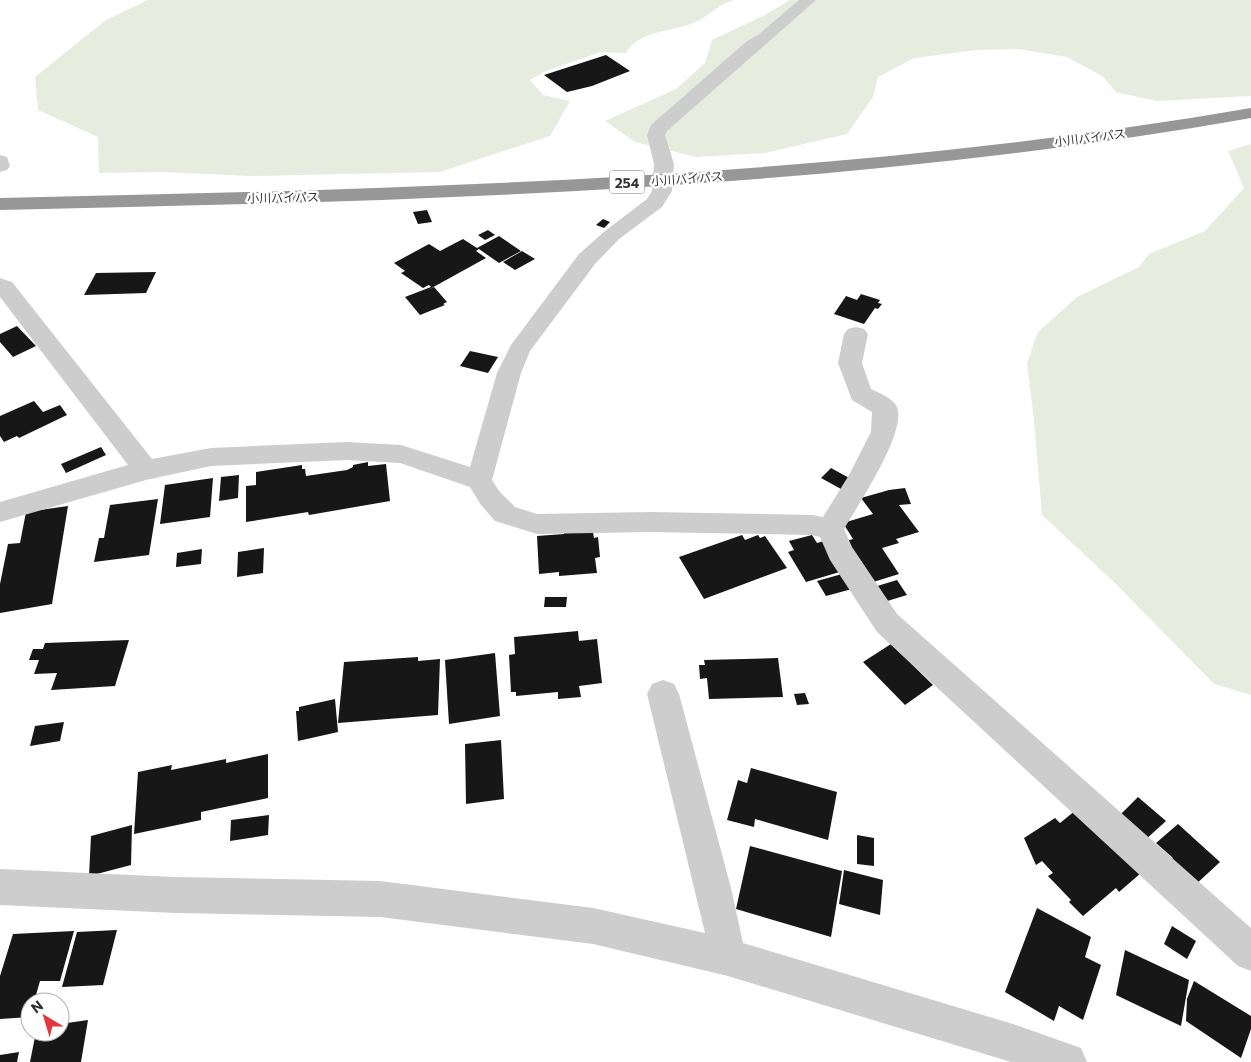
<svg xmlns="http://www.w3.org/2000/svg" width="1251" height="1062" viewBox="0 0 1251 1062" font-family="Commissioner,'Noto Sans JP',sans-serif">
<style>
.green{fill:#e6eddf}
.building{fill:#171717}
.lines{fill:none;stroke-linecap:round;stroke-linejoin:round}
.minor{fill:#cdcdcd;fill-rule:evenodd}
.highway{fill:#979797;fill-rule:evenodd}
.labels{text-anchor:middle;dominant-baseline:central;stroke-width:5;stroke-linejoin:round;paint-order:stroke}
.far-street-label{font-size:12px;fill:#303030;stroke:#fff}
.shield{fill:#fff;stroke:#6e6e6e;stroke-width:1}
.shield-label{font-size:14px;font-weight:bold;fill:#303030}
</style>
<rect width="100%" height="100%" fill="#fff"/>
<!-- green -->
<path class="green" d="M 148,0 L 735,0 C 720,3 711,14 698,21 C 676,32 639,29 626,53 L 601,52 L 546,71 L 530,80 L 543,95 L 570,101 L 550,136 L 440,172 L 251,176 L 163,172 L 99,173 L 98,137 L 38,110 L 35,77 L 106,20 Z
M 790,0 L 1251,0 L 1251,96 L 1157,101 L 1116,92 L 1102,76 L 1067,57 L 1018,49 L 977,50 L 914,58 L 878,77 L 873,97 L 847,134 L 765,153 L 696,157 L 635,142 L 605,121 L 676,89 L 705,63 L 712,40 L 763,16 Z
M 1251,144 L 1251,695 L 1214,684 L 1115,583 L 1042,515 L 1034,420 L 1027,363 L 1038,332 L 1077,297 L 1139,267 L 1149,254 L 1205,231 L 1244,188 L 1228,151 Z"/>
<!-- building -->
<path class="building" d="M 606,55 L 630,71 L 592,86 L 567,92 L 544,75 Z
M 427,210 L 432,222 L 418,224 L 413,212 Z
M 603,219 L 610,222 L 604,228 L 596,225 Z
M 488,230 L 495,235 L 485,240 L 478,235 Z
M 499,236 L 521,251 L 499,263 L 479,249 L 476,251 L 486,258 L 428,290 L 434,287 L 447,302 L 443,304 L 445,305 L 420,315 L 405,297 L 431,287 L 429,285 L 423,288 L 401,273 L 405,271 L 394,263 L 429,244 L 440,251 L 463,239 L 477,248 Z
M 522,251 L 535,259 L 515,270 L 503,262 Z
M 156,272 L 146,293 L 84,295 L 96,273 Z
M 861,294 L 880,300 L 878,303 L 882,304 L 878,309 L 875,308 L 864,324 L 834,314 L 846,296 L 857,300 Z
M 17,326 L 36,346 L 13,357 L 0,342 L 0,334 Z
M 470,351 L 498,357 L 488,373 L 460,366 Z
M 34,401 L 43,412 L 60,405 L 67,415 L 19,438 L 17,436 L 4,442 L 0,436 L 0,416 Z
M 101,447 L 106,455 L 66,473 L 61,464 Z
M 368,462 L 368,466 L 386,464 L 390,501 L 309,515 L 308,512 L 246,522 L 246,486 L 256,485 L 256,472 L 302,465 L 302,469 L 305,469 L 306,476 L 347,470 L 353,467 L 353,465 Z
M 831,468 L 851,479 L 841,489 L 821,478 Z
M 239,475 L 238,498 L 219,501 L 221,477 Z
M 213,478 L 210,517 L 160,524 L 165,485 Z
M 905,488 L 911,504 L 899,505 L 919,532 L 896,539 L 899,543 L 882,548 L 899,574 L 870,583 L 846,541 L 853,539 L 843,523 L 873,514 L 861,498 L 889,490 Z
M 158,499 L 149,555 L 94,562 L 99,538 L 104,538 L 110,505 Z
M 68,506 L 52,604 L 0,613 L 0,584 L 8,544 L 20,543 L 26,512 Z
M 578,531 L 578,533 L 593,532 L 594,538 L 598,537 L 600,557 L 595,558 L 597,573 L 559,576 L 559,572 L 539,574 L 537,536 L 564,534 L 564,532 Z
M 742,535 L 745,540 L 758,535 L 760,538 L 765,536 L 787,568 L 704,599 L 679,557 Z
M 812,535 L 817,543 L 824,541 L 843,571 L 806,582 L 788,552 L 794,550 L 789,541 Z
M 264,548 L 263,573 L 237,577 L 238,552 Z
M 202,549 L 201,564 L 176,567 L 177,553 Z
M 842,574 L 852,589 L 826,596 L 817,581 Z
M 897,580 L 907,595 L 884,602 L 874,587 Z
M 545,597 L 567,597 L 566,607 L 544,607 Z
M 578,631 L 579,641 L 597,639 L 602,683 L 579,686 L 581,697 L 558,699 L 558,692 L 516,696 L 516,692 L 511,692 L 509,655 L 515,654 L 514,637 Z
M 129,640 L 115,686 L 51,690 L 57,673 L 34,674 L 39,660 L 29,660 L 33,649 L 43,649 L 45,643 Z
M 891,644 L 933,685 L 905,705 L 863,662 Z
M 495,653 L 500,716 L 449,724 L 445,660 Z
M 418,657 L 418,661 L 440,659 L 438,715 L 338,723 L 344,662 Z
M 778,658 L 783,697 L 709,699 L 707,678 L 700,679 L 699,665 L 705,665 L 704,660 Z
M 805,693 L 809,704 L 797,705 L 794,694 Z
M 335,699 L 338,732 L 298,741 L 296,711 L 299,711 L 299,707 Z
M 64,722 L 60,741 L 30,746 L 35,726 Z
M 501,740 L 504,799 L 466,804 L 465,744 Z
M 268,754 L 268,798 L 201,812 L 201,820 L 134,834 L 138,772 L 172,765 L 171,770 L 226,759 L 226,763 Z
M 751,768 L 837,792 L 828,840 L 755,819 L 754,827 L 727,820 L 738,780 L 747,783 Z
M 1138,797 L 1166,821 L 1144,841 L 1117,818 Z
M 1076,810 L 1141,873 L 1119,892 L 1116,888 L 1083,916 L 1069,902 L 1071,900 L 1048,876 L 1053,873 L 1042,861 L 1036,865 L 1024,838 L 1055,818 L 1060,823 Z
M 269,815 L 268,835 L 230,841 L 231,820 Z
M 1178,824 L 1220,862 L 1193,887 L 1168,863 L 1173,858 L 1156,843 Z
M 132,825 L 131,865 L 89,876 L 91,836 Z
M 857,835 L 874,838 L 874,866 L 857,864 Z
M 750,846 L 842,871 L 831,937 L 736,909 Z
M 844,870 L 883,880 L 880,915 L 839,904 Z
M 1037,908 L 1091,937 L 1085,957 L 1101,965 L 1083,1020 L 1059,1006 L 1054,1021 L 1005,992 Z
M 1172,926 L 1196,941 L 1187,959 L 1164,944 Z
M 117,930 L 103,985 L 62,987 L 77,932 Z
M 74,931 L 60,981 L 40,981 L 34,1002 L 30,1002 L 30,1017 L 0,1019 L 0,976 L 13,934 Z
M 1125,950 L 1189,980 L 1181,1026 L 1116,995 Z
M 1194,981 L 1251,1016 L 1251,1029 L 1241,1058 L 1186,1021 L 1187,999 Z
M 88,1020 L 81,1062 L 30,1062 L 36,1032 L 60,1032 L 60,1024 Z
M 19,1052 L 17,1062 L 0,1062 L 0,1055 Z"/>
<g class="lines">
<!-- minor -->
<path class="minor" d="M 799,0 L 816,0 L 667,131 L 665,135 L 674,164 L 672,191 L 662,207 L 619,239 L 595,264 L 530,351 L 521,373 L 492,480 L 499,491 L 515,507 L 537,514 L 650,512 L 812,515 L 823,517 L 849,475 L 871,432 L 872,412 L 852,400 L 838,363 L 844,334 L 848,329 L 856,327 L 864,329 L 868,334 L 862,363 L 871,389 C 879,393 893,398 897,407 C 907,432 858,505 844,529 L 852,547 L 897,614 L 1251,928 L 1251,971 L 1238,966 L 877,632 L 830,560 L 820,537 L 812,535 L 650,532 L 537,534 L 495,521 L 481,505 L 470,487 L 400,463 L 347,460 L 211,466 L 146,480 L 0,522 L 0,502 L 128,465 L 0,297 L 0,278 L 12,282 L 152,459 L 211,448 L 347,442 L 401,445 L 470,467 L 497,373 L 511,345 L 579,254 L 605,231 L 647,199 L 652,191 L 654,164 L 647,135 L 651,125 L 747,41 L 758,35 Z
M 0,155 L 7,157 L 10,166 L 7,170 L 0,172 Z
M 663,680 L 674,684 L 679,694 L 731,888 L 743,943 L 1013,1024 L 1081,1048 L 1087,1062 L 1011,1062 L 728,976 L 593,944 L 380,917 L 175,913 L 0,905 L 0,869 L 175,877 L 380,881 L 593,908 L 705,933 L 647,694 L 652,684 Z"/>
<!-- highway -->
<path class="highway" d="M 1251,108 L 1251,118 C 837,191 419,201 0,210 L 0,198 C 418,189 838,179 1251,108 Z"/>
</g>
<g class="labels">
<!-- far-street labels -->
<g class="far-street-label">
<text transform="translate(1090 137) rotate(-7)">小川バイパス</text>
<text transform="translate(687 178) rotate(-4)">小川バイパス</text>
<text transform="translate(283 197) rotate(-1)">小川バイパス</text>
</g>
<!-- shield labels -->
<rect class="shield" x="609.5" y="170.5" width="35" height="23" rx="4"/>
<g class="shield-label">
<text x="627" y="182">254</text>
</g>
</g>
<!-- north arrow -->
<g transform="translate(45 1017) rotate(322)"><circle r="24" fill="#ffffff" stroke="#acacac"/>
<path d="M0-4L9 19L0 12L-9 19Z" fill="#e5353e"/>
<text y="-8" font-size="14" font-weight="bold" text-anchor="middle" fill="#303030">N</text>
</g>
</svg>
